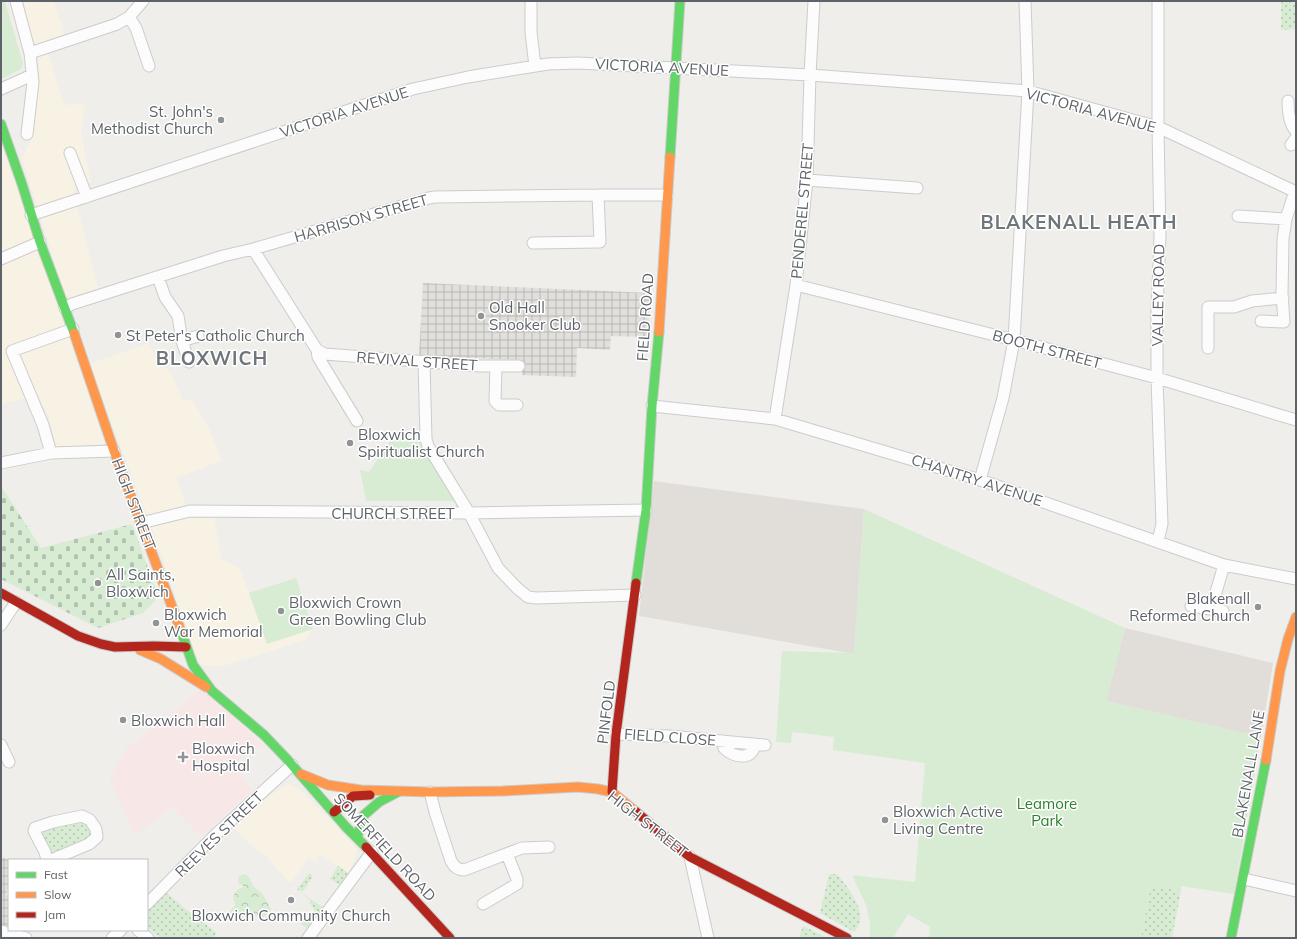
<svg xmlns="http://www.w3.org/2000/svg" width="1297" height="939" viewBox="0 0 1297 939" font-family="Mulish,sans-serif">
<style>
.commercial{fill:#f8f2e4}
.industrial{fill:url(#industrial-grid)}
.education{fill:#e1ded9}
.medical{fill:#f7e8e7}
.grass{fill:url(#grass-dots)}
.forest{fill:url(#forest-crowns)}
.cemetery{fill:url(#cemetery-stones)}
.park{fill:#d7ecd3}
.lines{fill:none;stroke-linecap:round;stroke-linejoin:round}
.street-casing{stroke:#ccc;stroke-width:13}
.fast-casing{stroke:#cbcbcb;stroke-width:11}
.slow-casing{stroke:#cbcbcb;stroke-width:11}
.jam-casing{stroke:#cbcbcb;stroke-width:11}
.street{stroke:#fdfcfc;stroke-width:11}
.fast{stroke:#63d668;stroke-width:9}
.slow{stroke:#ff974d;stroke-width:9}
.jam{stroke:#b3261e;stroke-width:9}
.poi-dot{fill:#919496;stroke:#fff;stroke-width:1.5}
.labels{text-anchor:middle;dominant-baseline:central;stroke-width:3;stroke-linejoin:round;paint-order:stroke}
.street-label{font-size:15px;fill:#5e6369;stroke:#fff}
.poi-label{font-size:15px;fill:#5e6369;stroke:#fff;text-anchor:start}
.park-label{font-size:15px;fill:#2d822b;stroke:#fff}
.district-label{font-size:19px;font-weight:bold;letter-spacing:1px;fill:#6f767b;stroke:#fff}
</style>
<defs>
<pattern id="industrial-grid" width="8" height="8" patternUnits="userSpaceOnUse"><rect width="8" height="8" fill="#e0dfdb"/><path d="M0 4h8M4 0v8" fill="none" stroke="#b9b8b6"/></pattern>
<pattern id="grass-dots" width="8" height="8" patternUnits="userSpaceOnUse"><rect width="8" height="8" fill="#d7ecd3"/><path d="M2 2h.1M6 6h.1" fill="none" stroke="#b2c3af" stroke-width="1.8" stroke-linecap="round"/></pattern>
<pattern id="forest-crowns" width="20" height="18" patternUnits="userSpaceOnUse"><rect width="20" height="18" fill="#d7ecd3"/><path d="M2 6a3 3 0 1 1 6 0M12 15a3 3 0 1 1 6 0" fill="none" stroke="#b2c3af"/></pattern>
<pattern id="cemetery-stones" width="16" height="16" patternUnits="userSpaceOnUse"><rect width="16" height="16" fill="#d7ecd3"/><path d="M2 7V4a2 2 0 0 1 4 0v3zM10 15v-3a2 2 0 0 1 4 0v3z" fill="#b2c3af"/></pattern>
</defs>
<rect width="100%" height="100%" fill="#efeeea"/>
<!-- commercial -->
<path class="commercial" d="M 23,1 L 54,1 L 65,37 L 45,43 L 64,105 L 85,103 L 81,133 L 91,182 L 73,191 L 98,288 L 66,299 L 22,158 L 32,138 L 37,78 L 36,61 Z
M 1,143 L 35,238 L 1,255 Z
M 38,247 L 105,444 L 57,449 L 49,417 L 38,395 L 1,404 L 1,263 Z
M 149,343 L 160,369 L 166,367 L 172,375 L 183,401 L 192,399 L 209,429 L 222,460 L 185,475 L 176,478 L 187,508 L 147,515 L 89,364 Z
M 193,516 L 214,516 L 221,559 L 240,569 L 249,593 L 267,644 L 313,629 L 305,640 L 223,666 L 204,666 L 196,656 L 151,525 Z
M 288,784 L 300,789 L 357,848 L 357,854 L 348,873 L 320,854 L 315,860 L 317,862 L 316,863 L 308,858 L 292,882 L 288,881 L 262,852 L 258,851 L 234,828 L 262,802 L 279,789 Z"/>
<!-- industrial -->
<path class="industrial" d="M 423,283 L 650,293 L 648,337 L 611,336 L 610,350 L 577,348 L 576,377 L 522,375 L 522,360 L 419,356 Z
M 1,857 L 10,860 L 9,860 L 9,881 L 6,895 L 9,896 L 9,928 L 1,925 Z"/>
<!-- education -->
<path class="education" d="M 654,481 L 864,509 L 854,654 L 639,616 Z
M 1125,628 L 1273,663 L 1261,737 L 1106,701 Z"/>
<!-- medical -->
<path class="medical" d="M 203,688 L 262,744 L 233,764 L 252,790 L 201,837 L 172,807 L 134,836 L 110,780 L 125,750 Z"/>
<!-- grass -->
<path class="grass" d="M 1281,1 L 1296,3 L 1296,29 L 1281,30 Z
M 82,818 L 90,824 L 93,838 L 51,858 L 38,829 Z
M 338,866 L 348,873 L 340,885 L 330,879 Z
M 309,873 L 313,876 L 304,890 L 302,892 L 297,889 Z
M 829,874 L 837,874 C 848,888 872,915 854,932 L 820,913 Z
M 1151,885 L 1181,891 L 1172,938 L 1141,938 Z
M 167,893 L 183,907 L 217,933 L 213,938 L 160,938 L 147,927 L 147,911 Z
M 302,893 L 324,908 L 316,920 L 312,915 L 314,909 L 310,903 L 311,901 Z
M 308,919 L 314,923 L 309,930 L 300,923 L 302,921 Z
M 803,926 L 828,938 L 799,938 Z"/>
<!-- forest -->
<path class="forest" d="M 244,874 L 249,877 L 254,887 L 262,893 L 271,909 C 263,923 257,913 246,916 C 235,918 239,922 225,917 L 235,905 L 233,896 L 238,889 L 245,887 L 238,883 L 239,876 Z"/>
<!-- cemetery -->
<path class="cemetery" d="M 1,486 L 41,548 L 132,524 L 156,591 L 155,601 L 143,613 L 98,628 L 1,579 Z"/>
<!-- park -->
<path class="park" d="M 1,1 L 5,1 L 23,64 L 21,69 L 4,78 L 1,77 Z
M 390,441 L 419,442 L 458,501 L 366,501 L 360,470 L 369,472 Z
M 864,509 L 1125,628 L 1106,701 L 1261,737 L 1234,894 L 1181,886 L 1181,891 L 1151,885 L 1141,938 L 929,938 L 930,927 L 908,914 L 893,938 L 870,938 L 870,923 L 866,905 L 852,875 L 915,882 L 925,763 L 833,750 L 834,737 L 792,732 L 791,743 L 776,742 L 782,651 L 854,653 Z
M 296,578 L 313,629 L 267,644 L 249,593 Z"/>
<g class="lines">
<defs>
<path id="street" d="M 16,1 L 30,53 L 33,82 L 27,134
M 531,1 L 531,32 L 535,66
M 1158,1 L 1158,127 L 1160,236 L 1157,313 L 1157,378 L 1162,524 L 1158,541
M 129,17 L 136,28 L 149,66
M 30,53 L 117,24 L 129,17 L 143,1
M 1,89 L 32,75
M 1288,101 C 1288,111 1289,124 1296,131
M 1291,145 L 1296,138
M 70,153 L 87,197
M 807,180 L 917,188
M 31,215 L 413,89 L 468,77 L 548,64 L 578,63 L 810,75 L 1028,91 L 1158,127 L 1296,192
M 1238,216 L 1286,219
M 533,243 L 600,242 L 598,195
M 253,249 L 317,350 L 325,354 L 480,366 L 519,366
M 1,259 L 40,242
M 158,277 L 165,297 L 178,316 L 182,341 L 189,362
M 796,285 L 1014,340 L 1157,378 L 1296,420
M 65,308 L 72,304 L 223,256 L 253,249 L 429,198 L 435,197 L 598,195 L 667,195
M 1261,321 L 1284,322 L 1282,294 L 1283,239 L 1286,219 L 1295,191
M 182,341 L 198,336
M 1208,348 L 1208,307 L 1234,307 L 1252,301 L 1283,298
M 317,350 L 318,357 L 357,421
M 424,361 L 426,439 L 428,446 L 469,513 L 498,568 L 517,588 L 528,597 L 536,598 L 635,595
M 496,366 L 495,401 L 499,405 L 517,405
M 652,406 L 775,419 L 980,480 L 1224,565 L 1296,579
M 775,419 L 796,285 L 807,180 L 810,75 L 814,1
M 51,453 L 43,425 L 12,351 L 73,329
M 1,463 L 51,453 L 114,451
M 980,480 L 1003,398 L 1014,340 L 1028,91 L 1025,1
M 141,523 L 190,511 L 469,513 L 646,510
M 1191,606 L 1223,611
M 1211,609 L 1224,565
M 1,625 L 16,602
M 616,734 L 669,736 L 765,745
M 723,741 L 724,748 C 733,757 752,762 755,744
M 1,745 L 9,762
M 430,792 L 435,812 L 451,861 C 454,867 458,870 464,870 L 522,848 L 549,847
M 690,857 L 708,938
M 47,860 L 45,852 L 34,831 L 35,828 L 53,822 L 82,816 L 90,820 L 96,829 L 97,837 L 89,844 L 51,860
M 1244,879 L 1296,891
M 147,904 L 213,837 L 292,765
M 483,904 L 517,884 L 517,879 L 507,854
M 138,930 L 148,938
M 1,931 L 26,938
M 112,938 L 121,930
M 308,938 L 372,852"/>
<path id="fast" d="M 1,124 L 22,184 L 40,242 L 74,333
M 670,157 L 680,1
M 636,583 L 646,510 L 652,406 L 659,332
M 181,631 L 193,665 L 212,691 L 264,735 L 286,758 L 346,827 L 366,847
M 357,838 L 364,815 L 379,802 L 398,792
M 1231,938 L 1266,760"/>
<path id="slow" d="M 659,332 L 670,157
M 74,333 L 114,451 L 181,631
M 140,650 L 161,659 L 206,687
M 1266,760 L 1280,671 L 1288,639 L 1296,617
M 301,774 L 328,785 L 361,790 L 430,792 L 503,791 L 578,787 L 598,789 L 612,792 L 635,811"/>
<path id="jam" d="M 1,593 L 78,636 L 101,644 L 115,647 L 154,646 L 186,647
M 612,792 L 616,734 L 636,583
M 635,811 L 690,857 L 847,938
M 334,812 L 353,796 L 370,795
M 366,847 L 450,938"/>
</defs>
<!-- street casing -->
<use href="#street" class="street-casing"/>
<!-- fast casing -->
<use href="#fast" class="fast-casing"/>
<!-- slow casing -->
<use href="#slow" class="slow-casing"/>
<!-- jam casing -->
<use href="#jam" class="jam-casing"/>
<!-- street -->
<use href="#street" class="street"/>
<!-- fast -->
<use href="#fast" class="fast"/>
<!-- slow -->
<use href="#slow" class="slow"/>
<!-- jam -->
<use href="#jam" class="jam"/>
</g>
<!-- markers -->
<g class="poi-dot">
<circle cx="221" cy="120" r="4"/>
<circle cx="481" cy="316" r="4"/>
<circle cx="118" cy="335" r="4"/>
<circle cx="350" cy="443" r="4"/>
<circle cx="98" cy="583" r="4"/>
<circle cx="1258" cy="607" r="4"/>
<circle cx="281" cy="611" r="4"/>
<circle cx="156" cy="623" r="4"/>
<circle cx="123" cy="720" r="4"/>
<path d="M181 751h4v4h4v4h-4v4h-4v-4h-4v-4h4z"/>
<circle cx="885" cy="820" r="4"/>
<circle cx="291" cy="900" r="4"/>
</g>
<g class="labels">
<!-- street labels -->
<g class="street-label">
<text transform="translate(662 67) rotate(3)">VICTORIA AVENUE</text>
<text transform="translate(1091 110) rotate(15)">VICTORIA AVENUE</text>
<text transform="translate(344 112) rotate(-18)">VICTORIA AVENUE</text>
<text transform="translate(802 211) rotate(-85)">PENDEREL STREET</text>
<text transform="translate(361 218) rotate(-16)">HARRISON STREET</text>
<text transform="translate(1158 295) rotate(-89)">VALLEY ROAD</text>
<text transform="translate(645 317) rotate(-86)">FIELD ROAD</text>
<text transform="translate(1047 349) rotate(15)">BOOTH STREET</text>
<text transform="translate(417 361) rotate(4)">REVIVAL STREET</text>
<text transform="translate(977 480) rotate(18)">CHANTRY AVENUE</text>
<text transform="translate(134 504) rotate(69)">HIGH STREET</text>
<text x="393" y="513">CHURCH STREET</text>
<text transform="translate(606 712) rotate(-83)">PINFOLD</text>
<text transform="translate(670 737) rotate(4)">FIELD CLOSE</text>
<text transform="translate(1248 774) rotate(-80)">BLAKENALL LANE</text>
<text transform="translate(648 824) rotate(38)">HIGH STREET</text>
<text transform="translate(219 834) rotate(-44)">REEVES STREET</text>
<text transform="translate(385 847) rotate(47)">SOMERFIELD ROAD</text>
</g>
<!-- poi labels -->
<g class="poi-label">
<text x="213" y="111" text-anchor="end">St. John's<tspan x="213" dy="17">Methodist Church</tspan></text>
<text x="489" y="307">Old Hall<tspan x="489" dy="17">Snooker Club</tspan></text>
<text x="126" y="335">St Peter's Catholic Church</text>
<text x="358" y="434">Bloxwich<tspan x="358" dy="17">Spiritualist Church</tspan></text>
<text x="106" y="574">All Saints,<tspan x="106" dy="17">Bloxwich</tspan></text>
<text x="1250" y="598" text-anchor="end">Blakenall<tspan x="1250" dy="17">Reformed Church</tspan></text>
<text x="289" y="602">Bloxwich Crown<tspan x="289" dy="17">Green Bowling Club</tspan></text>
<text x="164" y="614">Bloxwich<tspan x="164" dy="17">War Memorial</tspan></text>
<text x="131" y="720">Bloxwich Hall</text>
<text x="192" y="748">Bloxwich<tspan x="192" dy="17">Hospital</tspan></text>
<text x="893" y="811">Bloxwich Active<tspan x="893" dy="17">Living Centre</tspan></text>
<text x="291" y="915" text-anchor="middle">Bloxwich Community Church</text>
</g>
<!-- park labels -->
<g class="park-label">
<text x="1047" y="803">Leamore<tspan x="1047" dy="17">Park</tspan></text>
</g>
<!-- district labels -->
<g class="district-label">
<text x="1079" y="222">BLAKENALL HEATH</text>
<text x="212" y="358">BLOXWICH</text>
</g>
</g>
<!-- border -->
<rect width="1297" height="939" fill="none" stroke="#5e6369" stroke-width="4"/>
<!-- legend -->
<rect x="8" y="859" width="140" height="72" fill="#ffffff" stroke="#bfc1c3"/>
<rect x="16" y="872" width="20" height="6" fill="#63d668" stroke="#bfc1c3"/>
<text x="44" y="879" font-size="12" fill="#5e6369">Fast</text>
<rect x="16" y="892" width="20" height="6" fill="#ff974d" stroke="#bfc1c3"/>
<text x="44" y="899" font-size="12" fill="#5e6369">Slow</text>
<rect x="16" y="912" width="20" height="6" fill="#b3261e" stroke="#bfc1c3"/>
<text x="44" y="919" font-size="12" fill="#5e6369">Jam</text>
</svg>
